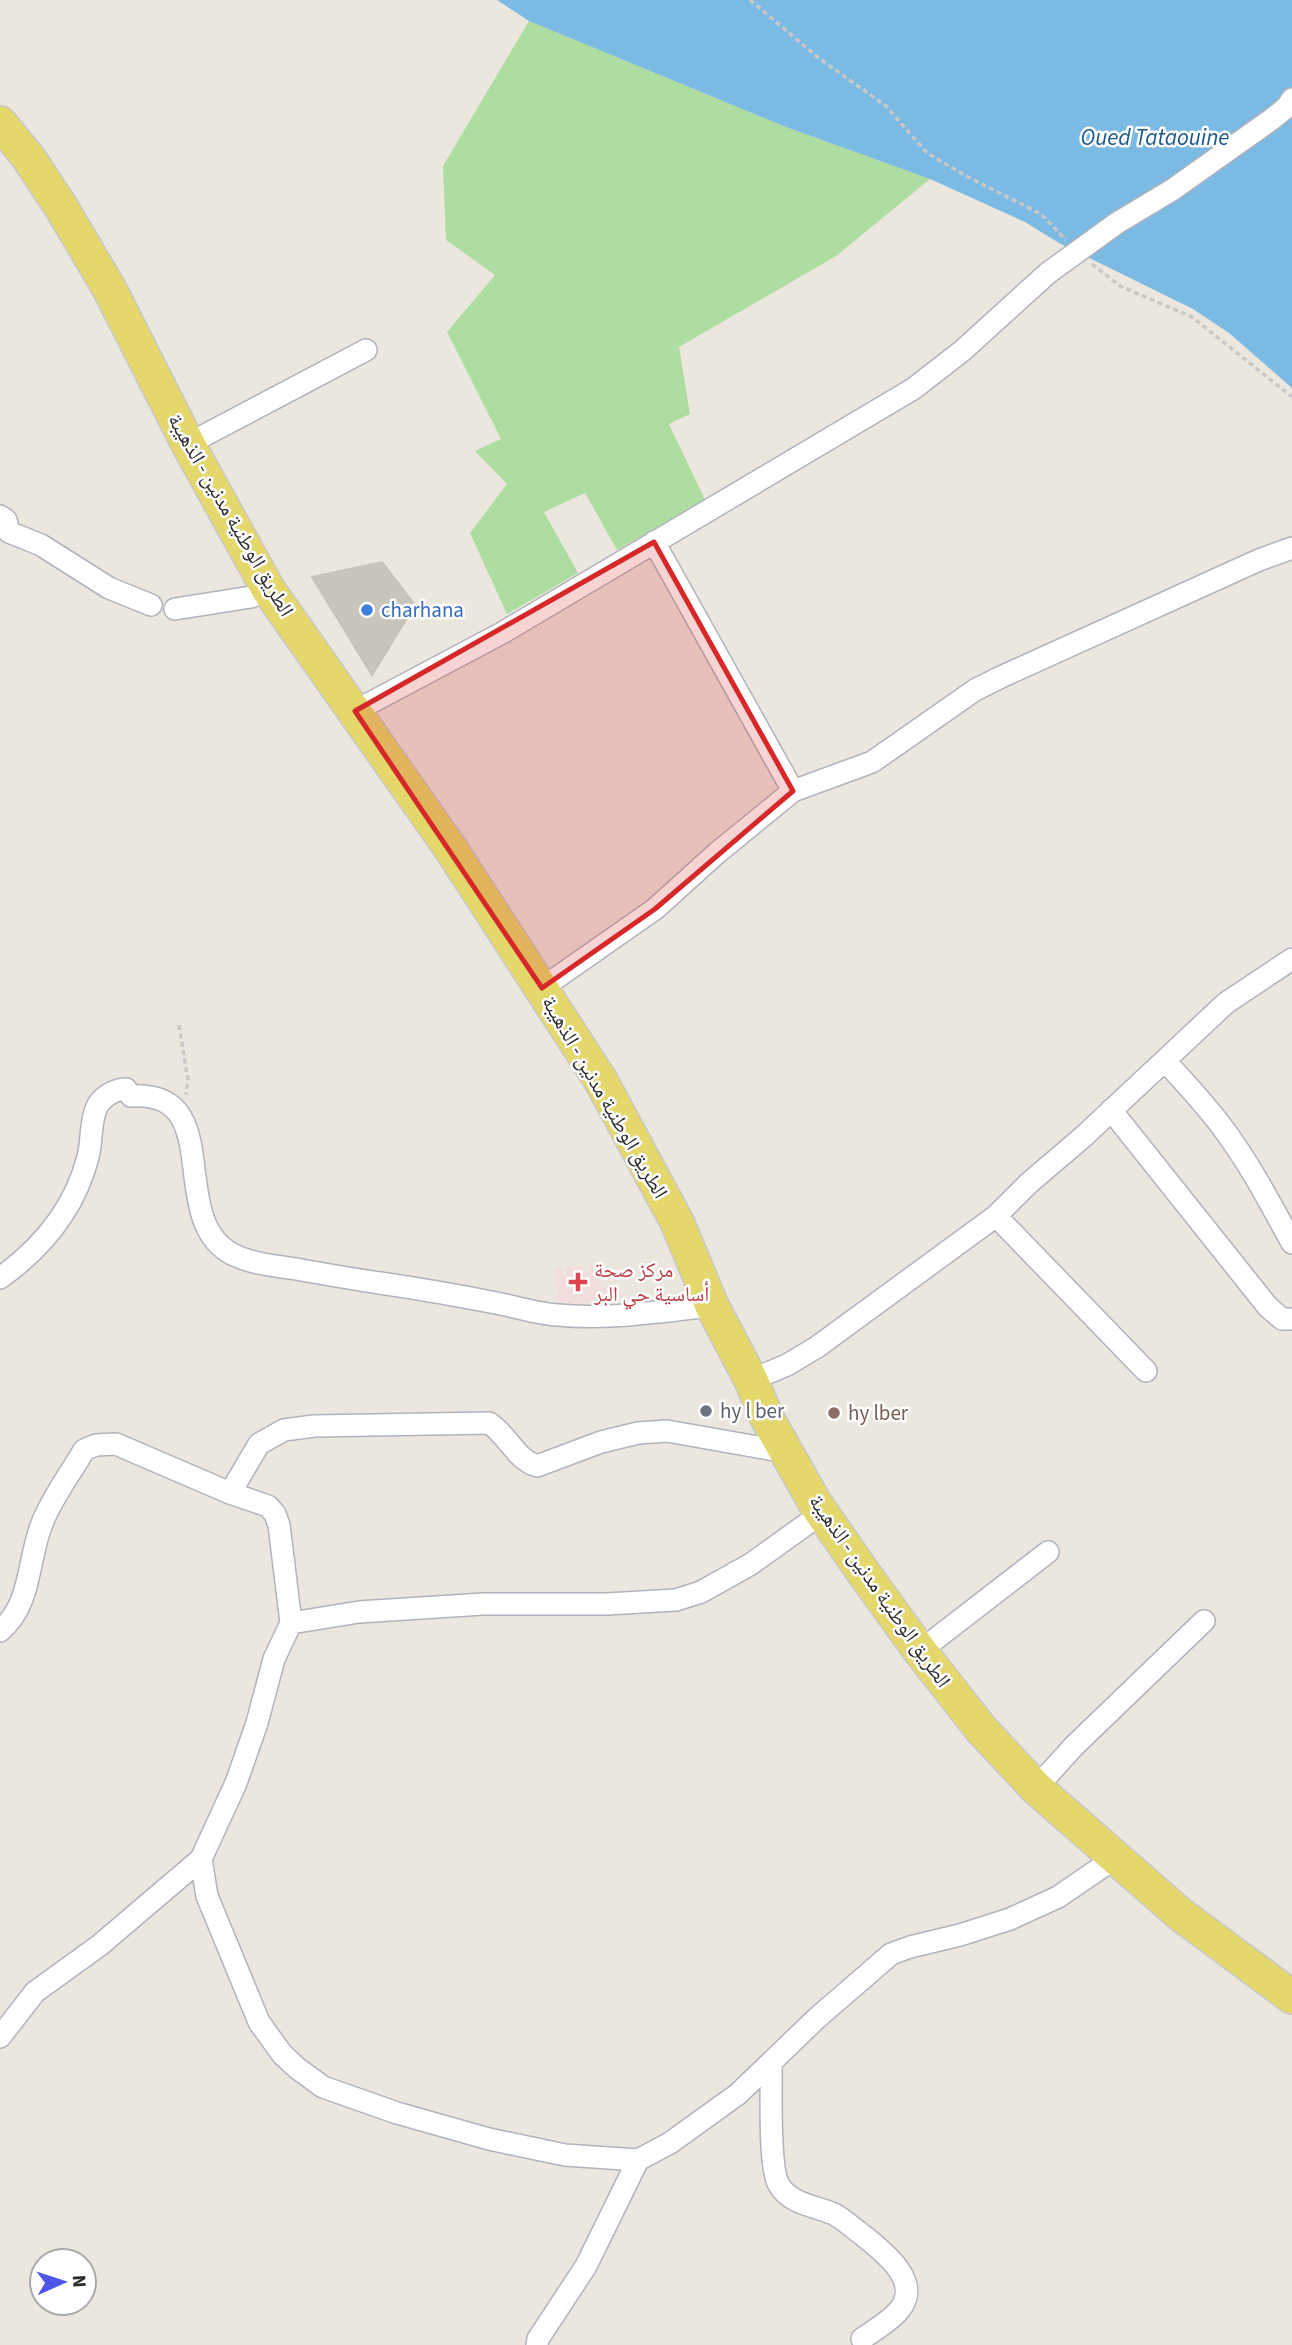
<svg xmlns="http://www.w3.org/2000/svg" width="1292" height="2345" viewBox="0 0 1292 2345" font-family="'Source Sans 3','Noto Naskh Arabic',sans-serif">
<style>
.medical{fill:#f1dedc}
.green{fill:#addda0}
.water{fill:#7bbae3}
.building{fill:#c7c5bc;stroke:#c6c3b8;stroke-width:2}
.lines{fill:none;stroke-linecap:round;stroke-linejoin:round}
.minor-casing{stroke:#b1b2bd;stroke-width:24}
.primary-casing{stroke:#c8c8c8;stroke-width:36}
.path{stroke:#c8c8c8;stroke-width:3.5;stroke-dasharray:5 3.5;stroke-linecap:butt}
.minor{stroke:#fff;stroke-width:21}
.primary{stroke:#e4d76b;stroke-width:33}
.marked{fill:#d62828;fill-opacity:0.2;stroke:#d62828;stroke-width:5;stroke-linejoin:round}
.shop-dot{fill:#3f7fe0;stroke:#fff;stroke-width:2.5}
.health-dot{fill:#e0444e;stroke:#fff;stroke-width:2.5}
.worship-dot{fill:#6b7280;stroke:#fff;stroke-width:2.5}
.education-dot{fill:#8d6e63;stroke:#fff;stroke-width:2.5}
.labels{text-anchor:middle;dominant-baseline:central;stroke-width:5;stroke-linejoin:round;paint-order:stroke}
.street-label{font-size:21px;fill:#2b2b2b;stroke:#fff}
.shop-label{font-size:21px;fill:#366cbe;stroke:#fff;text-anchor:start}
.health-label{font-size:21px;fill:#be3a42;stroke:#fff;text-anchor:start}
.worship-label{font-size:21px;fill:#5b616d;stroke:#fff;text-anchor:start}
.education-label{font-size:21px;fill:#785e54;stroke:#fff;text-anchor:start}
.water-label{font-size:23px;font-style:italic;fill:#1a588f;stroke:#fff}
</style>
<rect width="100%" height="100%" fill="#ebe7de"/>
<!-- medical -->
<path class="medical" d="M 599,1262 L 603,1275 L 597,1276 L 600,1287 L 610,1287 L 607,1301 L 569,1304 L 558,1301 L 556,1270 L 562,1266 L 564,1276 L 566,1275 L 567,1267 L 585,1266 L 585,1273 L 590,1273 L 590,1263 Z"/>
<!-- green -->
<path class="green" d="M 529,21 L 786,127 L 930,179 L 836,256 L 679,347 L 690,414 L 669,424 L 705,500 L 617,550 L 585,493 L 544,512 L 578,573 L 507,614 L 470,533 L 507,484 L 475,451 L 501,439 L 447,332 L 495,275 L 446,240 L 443,166 Z"/>
<!-- water -->
<path class="water" d="M 497,0 L 1292,0 L 1292,388 L 1229,333 L 1193,309 L 1059,243 L 1025,222 L 930,179 L 786,127 L 529,21 Z"/>
<!-- building -->
<path class="building" d="M 382,562 L 415,605 L 372,675 L 312,577 Z"/>
<g class="lines">
<defs>
<path id="minor" d="M 188,444 L 366,350
M 0,516 L 6,520 L 9,532 L 41,545 L 109,588 L 151,605
M 654,542 L 793,791
M 175,609 L 251,597 L 268,589
M 355,711 L 502,633 L 913,389 L 962,351 L 1048,273 L 1117,223 L 1172,190 L 1272,119 L 1287,107 L 1292,99
M 542,988 L 655,909 L 717,853 L 793,791 L 872,762 L 975,690 L 1001,677 L 1259,560 L 1292,548
M 1165,1061 C 1186,1084 1207,1106 1225,1131 C 1251,1166 1271,1205 1292,1243
M 1111,1110 L 1268,1307 L 1282,1319 L 1292,1319
M 996,1216 L 1146,1371
M 0,1278 C 42,1248 75,1208 88,1157 C 92,1142 90,1124 96,1109 C 100,1098 114,1089 126,1089 L 131,1096 C 229,1090 164,1221 234,1255 C 253,1264 276,1266 296,1269 C 324,1274 352,1279 380,1283 C 421,1289 461,1296 501,1304 C 520,1308 539,1314 558,1315 C 609,1320 662,1311 712,1306
M 751,1380 L 787,1365 L 817,1347 L 996,1216 L 1029,1183 L 1083,1137 L 1226,1003 L 1292,959
M 230,1493 L 259,1444 L 284,1430 L 314,1426 L 489,1423 C 507,1434 516,1460 537,1466 L 601,1442 L 638,1433 L 667,1431 L 786,1452
M 0,1631 C 33,1603 27,1558 43,1521 C 53,1496 71,1473 84,1450 L 96,1445 L 116,1444 L 230,1493 L 268,1506 L 275,1514 L 279,1525 L 291,1623
M 920,1651 L 1048,1552
M 1036,1788 L 1074,1746 L 1204,1621
M 201,1859 L 207,1896 L 259,2022 L 282,2054 L 297,2068 L 323,2087 L 397,2113 L 489,2139 L 565,2155 L 638,2160 L 670,2143 L 738,2094 L 817,2018 L 891,1954 L 910,1947 L 960,1935 L 1010,1919 L 1058,1897 L 1115,1858
M 0,2037 L 35,1992 L 100,1945 L 201,1859 L 236,1783 L 257,1723 L 274,1659 L 291,1623 L 359,1612 L 483,1604 L 607,1604 L 676,1600 L 701,1592 L 751,1564 L 822,1513
M 771,2063 C 772,2088 768,2167 779,2185 C 790,2204 815,2206 834,2214 C 843,2219 852,2227 860,2233 C 880,2249 923,2280 900,2309 C 891,2321 874,2330 862,2339
M 537,2345 L 538,2339 L 586,2266 L 638,2160"/>
<path id="primary" d="M 0,123 L 28,157 L 61,207 L 110,290 L 188,444 L 268,589 L 451,849 L 601,1081 L 677,1222 L 712,1306 L 751,1380 L 766,1416 L 815,1503 L 863,1572 L 920,1651 L 981,1729 L 1036,1788 L 1180,1914 L 1292,1997"/>
</defs>
<!-- minor casing -->
<use href="#minor" class="minor-casing"/>
<!-- primary casing -->
<use href="#primary" class="primary-casing"/>
<!-- path -->
<path class="path" d="M 750,0 L 820,59 L 886,106 L 927,153 L 968,177 L 1041,214 L 1066,240
M 1092,264 L 1120,286 L 1192,317 L 1292,397
M 179,1025 L 188,1080 L 186,1095"/>
<!-- minor -->
<use href="#minor" class="minor"/>
<!-- primary -->
<use href="#primary" class="primary"/>
</g>
<!-- marked area -->
<path class="marked" d="M 654,542 L 793,791 L 655,909 L 542,988 L 355,711 Z"/>
<!-- markers -->
<circle class="shop-dot" cx="367" cy="610" r="7"/>
<path class="health-dot" d="M574.5 1271.5h7v7h7v7h-7v7h-7v-7h-7v-7h7z"/>
<circle class="worship-dot" cx="706" cy="1411" r="7"/>
<circle class="education-dot" cx="834" cy="1413" r="7"/>
<g class="labels">
<!-- street labels -->
<g class="street-label">
<text transform="translate(231 515) rotate(60)">الطريق الوطنية مدنين - الذهيبة</text>
<text transform="translate(605 1097) rotate(60)">الطريق الوطنية مدنين - الذهيبة</text>
<text transform="translate(880 1591) rotate(55)">الطريق الوطنية مدنين - الذهيبة</text>
</g>
<!-- shop labels -->
<g class="shop-label">
<text x="381" y="610">charhana</text>
</g>
<!-- health labels -->
<g class="health-label">
<text x="594" y="1270">مركز صحة<tspan x="594" dy="24">أساسية حي البر</tspan></text>
</g>
<!-- worship labels -->
<g class="worship-label">
<text x="720" y="1411">hy l ber</text>
</g>
<!-- education labels -->
<g class="education-label">
<text x="848" y="1413">hy lber</text>
</g>
<!-- water labels -->
<g class="water-label">
<text x="1155" y="137">Oued Tataouine</text>
</g>
</g>
<!-- north arrow -->
<g transform="translate(63 2282) rotate(87)"><circle r="33" fill="#ffffff" stroke="#aaaaaa" stroke-width="2"/>
<path d="M0-5L12 26L0 18L-12 26Z" fill="#4d56e9"/>
<text y="-10" font-size="19" font-weight="bold" text-anchor="middle" fill="#2b2b2b">N</text>
</g>
</svg>
